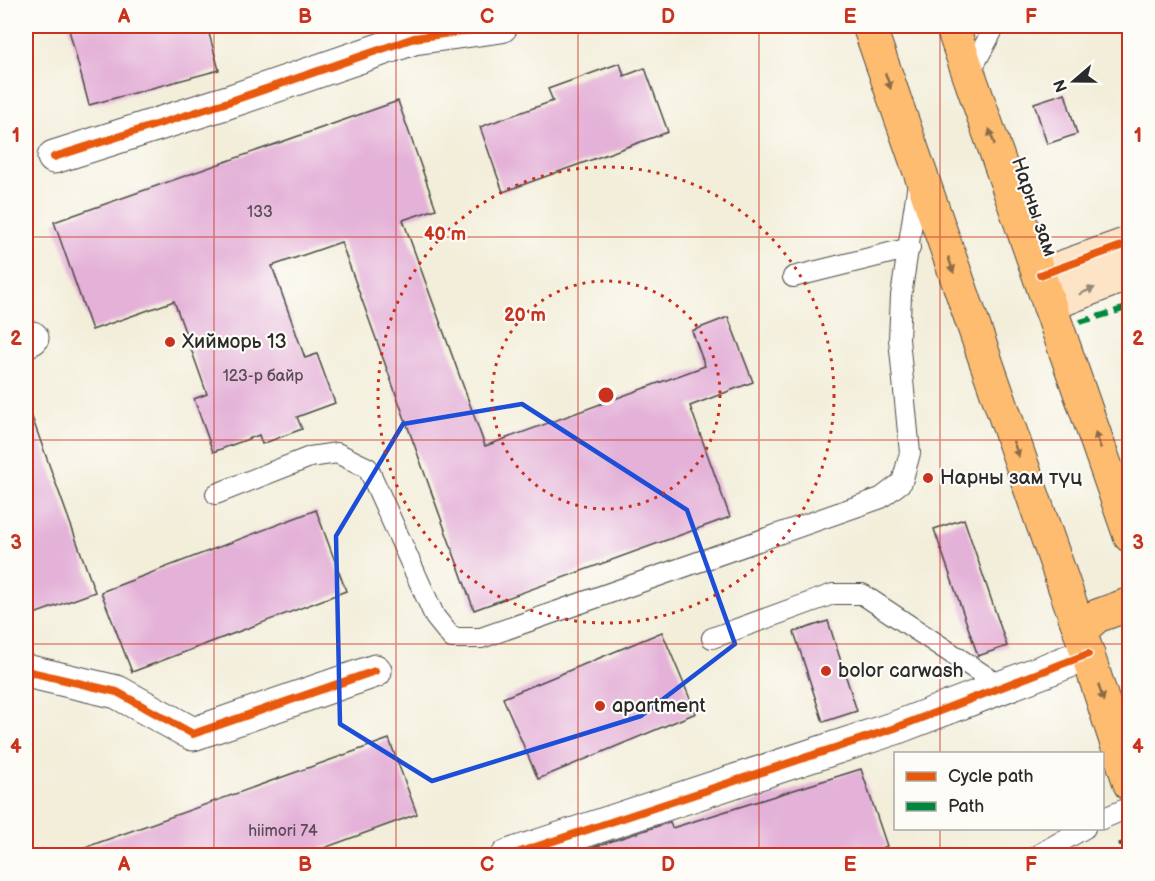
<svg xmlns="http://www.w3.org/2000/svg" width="1155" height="881" viewBox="0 0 1155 881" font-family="'Balsamiq Sans',sans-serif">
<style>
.building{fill:#e4b1d8}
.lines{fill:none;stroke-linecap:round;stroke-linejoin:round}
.lane-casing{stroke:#494845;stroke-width:22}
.street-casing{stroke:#494845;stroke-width:35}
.secondary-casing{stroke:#494845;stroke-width:35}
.primary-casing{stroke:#494845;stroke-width:35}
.path{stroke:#494845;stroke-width:4;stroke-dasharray:4.5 4.5;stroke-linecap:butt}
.lane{stroke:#fff;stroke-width:20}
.street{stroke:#fff;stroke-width:33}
.secondary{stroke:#fee4c6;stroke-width:33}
.primary{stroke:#fdbc70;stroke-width:33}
.quiet{stroke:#00873e;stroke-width:6;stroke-dasharray:12 6;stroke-linecap:butt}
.cycleway-casing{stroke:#fdfcf7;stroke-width:11}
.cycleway{stroke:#e8590c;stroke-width:8}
.oneway{fill:#8a6c4a}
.oneway2{fill:#948878}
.marked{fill:none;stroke:#1d4ed8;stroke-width:4.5;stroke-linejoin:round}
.grid{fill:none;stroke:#c8321e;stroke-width:1.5;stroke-opacity:0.55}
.ring{fill:none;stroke:#c8321e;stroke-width:3;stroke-dasharray:3 6}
.poi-dot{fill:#c8321e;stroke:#fdfcf7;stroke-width:2}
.labels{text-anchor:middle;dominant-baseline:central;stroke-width:4.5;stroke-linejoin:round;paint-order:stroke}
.number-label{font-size:16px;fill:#594c56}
.street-label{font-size:20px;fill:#2b2b2b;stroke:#fdfcf7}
.poi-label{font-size:20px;fill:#2b2b2b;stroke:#fdfcf7;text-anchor:start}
.centre{fill:#c8321e;stroke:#fdfcf7;stroke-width:3}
.ring-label{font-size:18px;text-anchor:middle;font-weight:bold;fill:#c8321e;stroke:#fdfcf7;stroke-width:4.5;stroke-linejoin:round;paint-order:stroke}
.neatline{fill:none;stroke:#c8321e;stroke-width:2}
.grid-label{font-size:20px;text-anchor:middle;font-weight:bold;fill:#c8321e}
</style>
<rect width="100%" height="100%" fill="#fdfcf7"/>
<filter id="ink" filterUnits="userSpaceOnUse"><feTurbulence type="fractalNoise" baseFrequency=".0167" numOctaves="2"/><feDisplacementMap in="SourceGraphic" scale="12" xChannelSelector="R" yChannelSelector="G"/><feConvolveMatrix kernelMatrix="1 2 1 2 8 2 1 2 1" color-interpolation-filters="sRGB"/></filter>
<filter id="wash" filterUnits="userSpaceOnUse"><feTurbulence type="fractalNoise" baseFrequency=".008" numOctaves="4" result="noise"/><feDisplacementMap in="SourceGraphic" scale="24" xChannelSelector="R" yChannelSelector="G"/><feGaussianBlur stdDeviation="1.35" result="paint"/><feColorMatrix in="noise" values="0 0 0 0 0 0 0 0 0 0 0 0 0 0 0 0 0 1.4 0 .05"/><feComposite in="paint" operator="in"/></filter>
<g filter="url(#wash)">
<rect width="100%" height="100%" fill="#f3eeda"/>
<g id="blocks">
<!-- building -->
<path class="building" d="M 68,26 L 207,26 L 219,70 L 89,105 Z
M 620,63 L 624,76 L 645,68 L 668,132 L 503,192 L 480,127 L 553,101 L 548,89 Z
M 1065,93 L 1077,134 L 1047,144 L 1034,103 Z
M 398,101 L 436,209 L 403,220 L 485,446 L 705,366 L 692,331 L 728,317 L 753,382 L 690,406 L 730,517 L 474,610 L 341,242 L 272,266 L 305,358 L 317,354 L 335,403 L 297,417 L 302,429 L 262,444 L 259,435 L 213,452 L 194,399 L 207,394 L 174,301 L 92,330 L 54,222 Z
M 29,409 L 95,592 L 26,617 L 26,410 Z
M 316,510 L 346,591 L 132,672 L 101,592 Z
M 964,519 L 1007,646 L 978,656 L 934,529 Z
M 828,621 L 857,711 L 823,722 L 794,632 Z
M 662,632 L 696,713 L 538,779 L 503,698 Z
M 389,739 L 417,814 L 305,855 L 76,855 L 75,851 Z
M 861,769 L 887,846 L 860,855 L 580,855 L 579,852 L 670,822 L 672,828 Z"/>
</g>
</g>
<g filter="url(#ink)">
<use href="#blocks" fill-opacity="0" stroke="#494845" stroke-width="1.5"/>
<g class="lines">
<defs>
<path id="lane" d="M 969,74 L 995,26
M 793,277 L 910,248
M 216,494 L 310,457 L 337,453 L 368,468 L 435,617 L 452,638 L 481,638 L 881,498 L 902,482 L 910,453 L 899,339 L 901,296 L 918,183
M 712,638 L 833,594 L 862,594 L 1002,687
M 1102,819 L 1130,807
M 1036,856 L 1085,828"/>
<path id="street" d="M 54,157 L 228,102 L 414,38 L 501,26
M 26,341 L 32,338
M 26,671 L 117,692 L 193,734 L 375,671
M 508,856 L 895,728 L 1088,654"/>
<path id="secondary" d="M 1040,275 L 1130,243
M 1049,305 L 1130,273"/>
<path id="primary" d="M 869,26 L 1080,631 L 1130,784
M 952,26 L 1130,536
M 1080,631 L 1097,616 L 1130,604"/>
</defs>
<!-- lane casing -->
<use href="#lane" class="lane-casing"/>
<!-- street casing -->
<use href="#street" class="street-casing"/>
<!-- secondary casing -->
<use href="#secondary" class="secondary-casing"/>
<!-- primary casing -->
<use href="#primary" class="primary-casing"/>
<!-- path -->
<path class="path" d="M 1120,842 L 1125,856"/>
<!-- lane -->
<use href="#lane" class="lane"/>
<!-- street -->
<use href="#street" class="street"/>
<!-- secondary -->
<use href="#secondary" class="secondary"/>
<!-- primary -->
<use href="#primary" class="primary"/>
<!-- quiet -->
<path class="quiet" d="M 1080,322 L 1130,307
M 26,341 L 32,338"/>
<defs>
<path id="cycleway" d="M 54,157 L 228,102 L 414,38 L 501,26
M 1040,275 L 1130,243
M 26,671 L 117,692 L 193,734 L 375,671
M 508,856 L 895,728 L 1088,654"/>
</defs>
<!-- cycleway casing -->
<use href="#cycleway" class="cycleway-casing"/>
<!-- cycleway -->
<use href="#cycleway" class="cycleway"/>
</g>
<!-- one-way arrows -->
<defs><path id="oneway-solid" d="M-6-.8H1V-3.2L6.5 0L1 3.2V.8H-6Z" transform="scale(1.5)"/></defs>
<g class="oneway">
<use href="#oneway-solid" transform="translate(888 81) rotate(71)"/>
<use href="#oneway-solid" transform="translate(992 137) rotate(-109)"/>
<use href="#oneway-solid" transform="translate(951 265) rotate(71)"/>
<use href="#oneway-solid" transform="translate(1098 440) rotate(-109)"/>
<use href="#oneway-solid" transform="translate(1016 449) rotate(70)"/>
<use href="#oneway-solid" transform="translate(1101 693) rotate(72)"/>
</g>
<use class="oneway2" href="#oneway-solid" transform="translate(1087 291) rotate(-23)"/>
</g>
<!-- marked area -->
<path class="marked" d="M 522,404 L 687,510 L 735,644 L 641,716 L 432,781 L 340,724 L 336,536 L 403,424 Z"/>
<!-- grid -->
<path class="grid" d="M 214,26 L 214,856M 396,26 L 396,856M 578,26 L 578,856M 759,26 L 759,856M 940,26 L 940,754M 26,237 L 1130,237M 26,440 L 1130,440M 26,644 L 1130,644M 940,828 L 940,856"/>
<!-- distance rings -->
<g class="ring">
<circle cx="606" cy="395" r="114"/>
<circle cx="606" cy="395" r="228"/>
</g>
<!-- markers -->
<g class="poi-dot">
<circle cx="170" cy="342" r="6"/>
<circle cx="928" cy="478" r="6"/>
<circle cx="826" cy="671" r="6"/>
<circle cx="600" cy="706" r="6"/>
</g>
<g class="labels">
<!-- number labels -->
<g class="number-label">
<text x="260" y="212">133</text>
<text x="263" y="376">123-р байр</text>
<text x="283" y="831">hiimori 74</text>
</g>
<!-- street labels -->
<g class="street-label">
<text transform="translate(1034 207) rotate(71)">Нарны зам</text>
</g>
<!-- poi labels -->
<g class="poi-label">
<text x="182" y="342">Хийморь 13</text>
<text x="940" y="478">Нарны зам түц</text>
<text x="838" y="671">bolor carwash</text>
<text x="612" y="706">apartment</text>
</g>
</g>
<circle cx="606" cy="395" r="9" class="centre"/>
<g class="ring-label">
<text x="445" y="240">40 m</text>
<text x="525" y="321">20 m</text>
</g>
<!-- margin -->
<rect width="1155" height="881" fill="none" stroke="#fdfcf7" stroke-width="66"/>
<!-- legend -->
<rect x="894" y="752" width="210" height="78" fill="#fdfcf7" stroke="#a9a8a5" stroke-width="1.5"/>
<rect x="906" y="772" width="30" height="9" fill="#e8590c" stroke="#a9a8a5" stroke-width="1.5"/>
<text x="948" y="782" font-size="18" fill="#2b2b2b">Cycle path</text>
<rect x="906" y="802" width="30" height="9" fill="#00873e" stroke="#a9a8a5" stroke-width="1.5"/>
<text x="948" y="812" font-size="18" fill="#2b2b2b">Path</text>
<!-- north arrow -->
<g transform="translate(1074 81) rotate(250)" stroke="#fdfcf7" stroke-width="4.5" paint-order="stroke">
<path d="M0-4.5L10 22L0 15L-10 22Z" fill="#2b2b2b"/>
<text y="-9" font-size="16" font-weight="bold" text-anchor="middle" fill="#2b2b2b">N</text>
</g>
<rect x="33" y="33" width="1089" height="815" class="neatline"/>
<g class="grid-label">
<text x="124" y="23">A</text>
<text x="305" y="23">B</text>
<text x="487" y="23">C</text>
<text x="668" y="23">D</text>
<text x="850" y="23">E</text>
<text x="1031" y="23">F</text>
<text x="16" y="142">1</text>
<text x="1138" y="142">1</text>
<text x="16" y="345">2</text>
<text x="1138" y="345">2</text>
<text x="16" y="549">3</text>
<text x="1138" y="549">3</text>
<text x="16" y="753">4</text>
<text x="1138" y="753">4</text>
<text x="124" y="871">A</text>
<text x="305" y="871">B</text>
<text x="487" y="871">C</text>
<text x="668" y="871">D</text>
<text x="850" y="871">E</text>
<text x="1031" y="871">F</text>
</g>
</svg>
